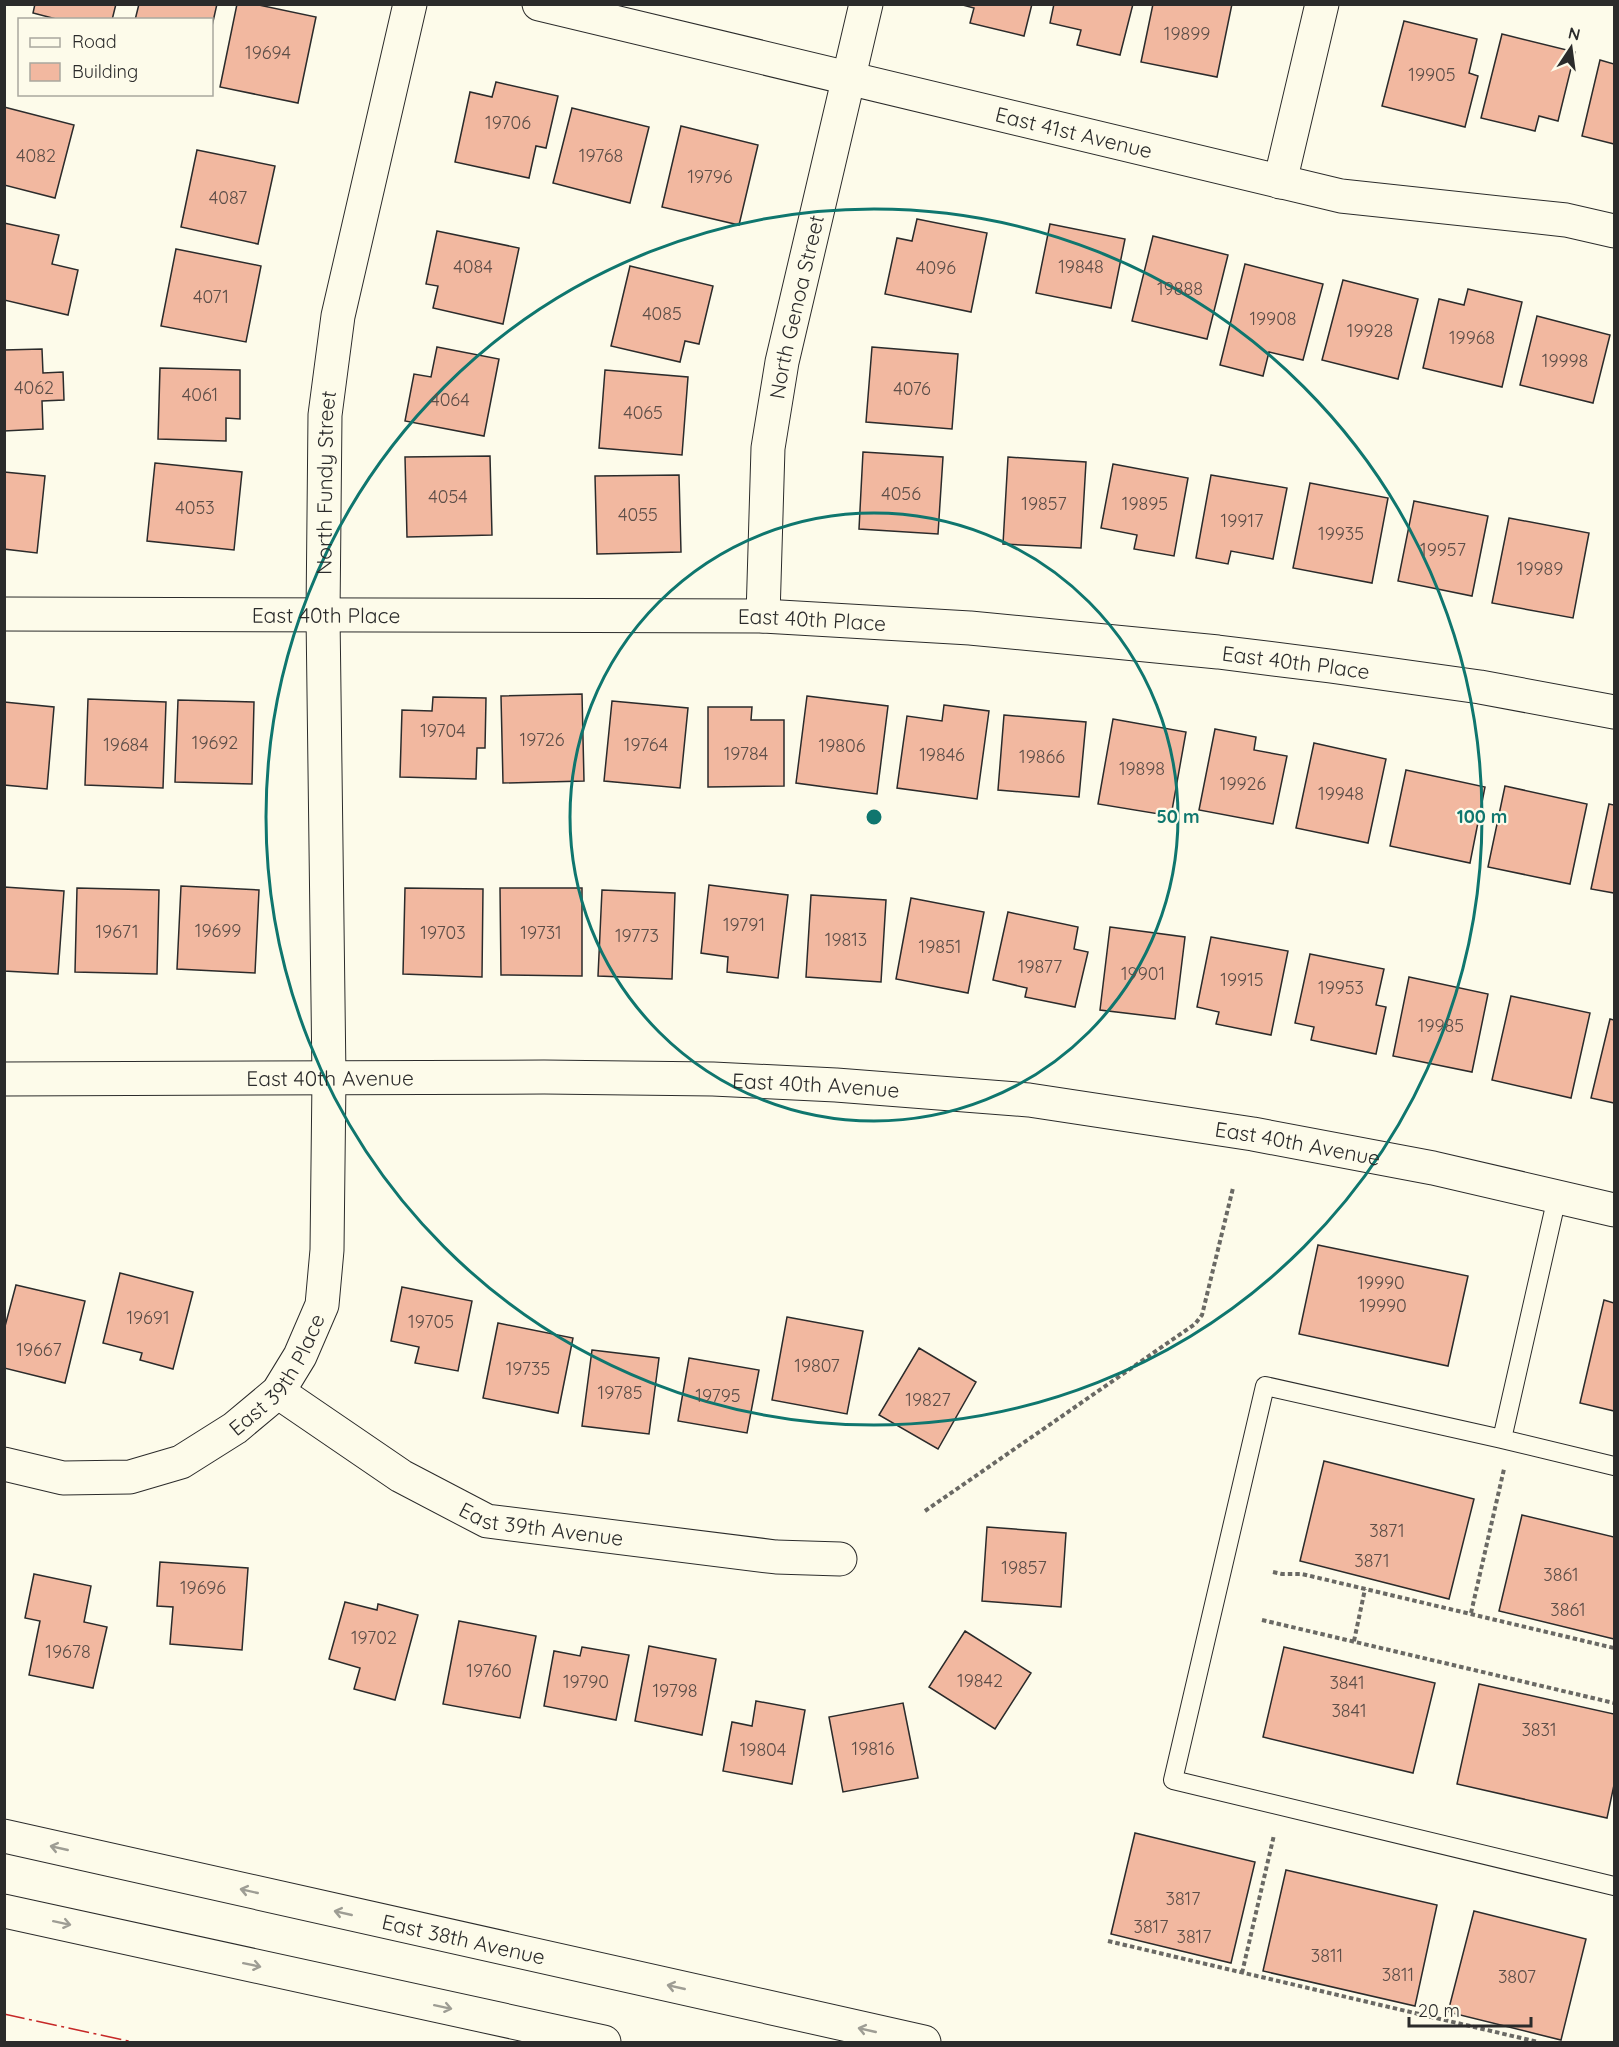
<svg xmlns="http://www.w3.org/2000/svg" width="1619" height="2047" viewBox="0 0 1619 2047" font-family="Quicksand,sans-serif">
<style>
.building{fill:#f2b8a0;stroke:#2b2b2b;stroke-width:1.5}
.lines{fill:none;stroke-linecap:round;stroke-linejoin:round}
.service-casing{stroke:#2b2b2b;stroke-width:20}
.minor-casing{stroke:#2b2b2b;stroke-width:35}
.tertiary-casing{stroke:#2b2b2b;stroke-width:35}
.secondary-casing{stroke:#2b2b2b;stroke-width:35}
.path{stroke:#6a6964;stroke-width:4;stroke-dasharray:4.5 3;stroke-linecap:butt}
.service{stroke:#fdfbea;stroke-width:18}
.minor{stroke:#fdfbea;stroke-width:33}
.tertiary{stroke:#fdfbea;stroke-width:33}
.secondary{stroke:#fdfbea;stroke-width:33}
.power{stroke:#c62828;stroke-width:1.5;stroke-dasharray:21 4.5 3 4.5;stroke-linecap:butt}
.oneway{stroke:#9e9d94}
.ring{fill:none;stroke:#0f766e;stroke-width:3}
.labels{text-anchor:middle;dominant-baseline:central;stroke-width:4.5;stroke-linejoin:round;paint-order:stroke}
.number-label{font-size:18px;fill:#5d4e48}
.street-label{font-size:21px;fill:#2b2b2b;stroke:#fdfbea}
.centre{fill:#0f766e;stroke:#fdfbea;stroke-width:3}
.ring-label{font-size:18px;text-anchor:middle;font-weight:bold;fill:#0f766e;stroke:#fdfbea;stroke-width:4.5;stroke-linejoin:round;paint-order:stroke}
</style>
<rect width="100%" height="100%" fill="#fdfbea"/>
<!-- building -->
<path class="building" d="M 35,4 L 116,4 L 112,20 L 60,20 L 33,13 Z
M 139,4 L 217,4 L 212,26 L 212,20 L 135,20 Z
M 237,4 L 254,4 L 316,17 L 298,103 L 220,87 Z
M 959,4 L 1032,4 L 1024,36 L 970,23 L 974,8 Z
M 1054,4 L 1133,4 L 1120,55 L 1077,45 L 1081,30 L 1050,23 Z
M 1153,4 L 1232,4 L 1217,77 L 1141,62 Z
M 1404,21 L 1477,39 L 1469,73 L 1478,76 L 1465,127 L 1382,106 Z
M 1502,34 L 1575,52 L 1558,121 L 1539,116 L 1535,131 L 1481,118 Z
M 1600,60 L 1614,64 L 1614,144 L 1582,136 Z
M 496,82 L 558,96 L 546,148 L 536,146 L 529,178 L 455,162 L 470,92 L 492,97 Z
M 4,107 L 74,125 L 55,198 L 4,185 Z
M 572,108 L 649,127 L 630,203 L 553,183 Z
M 681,126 L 758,145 L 739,225 L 662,207 Z
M 197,150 L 275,166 L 258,244 L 181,227 Z
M 917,219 L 987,233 L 971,312 L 885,294 L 897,238 L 912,241 Z
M 4,223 L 59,235 L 52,264 L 78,270 L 68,315 L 4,300 Z
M 1050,224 L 1125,239 L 1111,308 L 1036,293 Z
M 437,231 L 519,248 L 503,324 L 433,308 L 438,286 L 426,284 Z
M 1153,236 L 1228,255 L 1207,339 L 1132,321 Z
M 176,249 L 261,266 L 246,342 L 161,326 Z
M 1245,264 L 1323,284 L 1303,360 L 1269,352 L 1263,376 L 1220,365 Z
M 630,266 L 713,286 L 699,344 L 685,341 L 680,362 L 611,346 Z
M 1343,280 L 1418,299 L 1398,379 L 1322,360 Z
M 1468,289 L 1522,302 L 1502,387 L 1423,368 L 1439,299 L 1464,305 Z
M 1537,316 L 1610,335 L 1593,403 L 1520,385 Z
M 437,347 L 499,359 L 484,436 L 405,421 L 414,374 L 431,377 Z
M 872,347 L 958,354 L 952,429 L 866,422 Z
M 42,349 L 43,373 L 63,372 L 64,400 L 42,401 L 43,429 L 4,431 L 4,350 Z
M 160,368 L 240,370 L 240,419 L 226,418 L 226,441 L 158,439 Z
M 605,370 L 688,377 L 682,455 L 599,448 Z
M 863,452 L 943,457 L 938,534 L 859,529 Z
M 490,456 L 492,535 L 407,537 L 405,457 Z
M 1008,457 L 1086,462 L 1081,548 L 1003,544 Z
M 155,463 L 242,472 L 234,550 L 147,541 Z
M 1113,464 L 1188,478 L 1174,556 L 1134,549 L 1137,535 L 1101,528 Z
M 4,472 L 45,476 L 37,553 L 4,549 Z
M 679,475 L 681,552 L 597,554 L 595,476 Z
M 1211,475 L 1287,488 L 1273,559 L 1231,551 L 1228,564 L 1196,558 Z
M 1310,483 L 1388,498 L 1372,583 L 1293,568 Z
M 1414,501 L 1488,516 L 1472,596 L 1398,581 Z
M 1509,518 L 1589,533 L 1573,618 L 1492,603 Z
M 582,694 L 584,781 L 503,783 L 501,696 Z
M 807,696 L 888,706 L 877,794 L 796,783 Z
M 433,697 L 486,698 L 485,748 L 477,748 L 476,779 L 400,777 L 402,710 L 432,711 Z
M 88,699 L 166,702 L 163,788 L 85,785 Z
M 178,700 L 254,702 L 252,784 L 175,782 Z
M 612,701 L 688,708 L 680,788 L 604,781 Z
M 4,702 L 54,707 L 47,789 L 4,785 Z
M 944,705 L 989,711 L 977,799 L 897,788 L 907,716 L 942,721 Z
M 708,707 L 752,707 L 751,720 L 784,720 L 784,786 L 708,787 Z
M 1004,715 L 1086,722 L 1079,797 L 998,790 Z
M 1113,719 L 1186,732 L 1171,816 L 1098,804 Z
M 1215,729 L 1256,737 L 1254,750 L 1287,756 L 1273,824 L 1199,810 Z
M 1314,743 L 1386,759 L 1368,843 L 1296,828 Z
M 1406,770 L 1485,787 L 1470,863 L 1390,846 Z
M 1505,786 L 1587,804 L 1570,884 L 1488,867 Z
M 1609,804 L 1614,805 L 1614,893 L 1591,889 Z
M 709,885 L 788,895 L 778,978 L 727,972 L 728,957 L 701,953 Z
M 181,886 L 259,890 L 255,973 L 177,969 Z
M 4,887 L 64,891 L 58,974 L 4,971 Z
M 77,888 L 159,890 L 157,974 L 75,972 Z
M 405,888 L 483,889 L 482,977 L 403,974 Z
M 500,888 L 582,888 L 582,976 L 501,975 Z
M 602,890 L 675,893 L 672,979 L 598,976 Z
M 811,895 L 886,900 L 881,982 L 806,977 Z
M 911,898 L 984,912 L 968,993 L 896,979 Z
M 1008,912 L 1078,927 L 1074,949 L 1088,952 L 1075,1007 L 1025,997 L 1027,988 L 993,980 Z
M 1110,927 L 1185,937 L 1175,1019 L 1100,1010 Z
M 1211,937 L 1288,951 L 1271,1035 L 1216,1024 L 1219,1012 L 1197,1007 Z
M 1310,954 L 1384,969 L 1376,1005 L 1386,1007 L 1376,1054 L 1311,1040 L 1314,1027 L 1295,1023 Z
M 1409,977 L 1488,994 L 1472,1072 L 1393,1056 Z
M 1511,996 L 1590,1013 L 1571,1098 L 1492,1080 Z
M 1610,1019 L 1614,1020 L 1614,1103 L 1591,1098 Z
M 1318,1245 L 1468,1276 L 1448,1366 L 1299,1334 Z
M 120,1273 L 193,1292 L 173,1369 L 140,1360 L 142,1353 L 103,1343 Z
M 16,1285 L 85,1301 L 65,1383 L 4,1368 L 4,1330 Z
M 402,1287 L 472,1301 L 458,1371 L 415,1363 L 419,1347 L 391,1341 Z
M 1604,1300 L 1614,1303 L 1614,1411 L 1580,1403 Z
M 787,1317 L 863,1331 L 847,1414 L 772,1400 Z
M 498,1323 L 573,1338 L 558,1413 L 483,1398 Z
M 919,1348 L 976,1382 L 938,1449 L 879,1415 Z
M 592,1350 L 659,1358 L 649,1434 L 582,1426 Z
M 689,1358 L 759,1370 L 747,1433 L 678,1421 Z
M 1324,1461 L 1474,1499 L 1449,1599 L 1300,1561 Z
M 1522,1515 L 1614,1537 L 1614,1639 L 1499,1611 Z
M 987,1527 L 1066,1533 L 1061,1607 L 982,1601 Z
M 160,1562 L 248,1568 L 242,1650 L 170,1644 L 173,1607 L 157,1606 Z
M 34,1574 L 91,1586 L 84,1622 L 107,1627 L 93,1688 L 29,1675 L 40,1621 L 25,1618 Z
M 345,1602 L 377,1610 L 378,1604 L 418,1615 L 395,1700 L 354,1689 L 360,1668 L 329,1659 Z
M 459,1621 L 536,1636 L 520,1718 L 443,1704 Z
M 965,1631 L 1031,1673 L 995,1729 L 929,1687 Z
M 649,1646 L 716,1659 L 702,1735 L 635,1721 Z
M 582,1647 L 629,1655 L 616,1720 L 544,1706 L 554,1651 L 580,1656 Z
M 1284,1647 L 1435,1683 L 1413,1773 L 1263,1737 Z
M 1479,1684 L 1614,1714 L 1614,1785 L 1607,1818 L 1457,1784 Z
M 756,1701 L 805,1710 L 792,1784 L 723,1771 L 732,1722 L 752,1726 Z
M 903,1703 L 918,1778 L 843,1792 L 829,1717 Z
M 1135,1833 L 1255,1862 L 1231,1963 L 1111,1934 Z
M 1286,1870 L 1437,1905 L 1415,2006 L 1263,1971 Z
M 1474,1911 L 1586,1939 L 1561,2040 L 1448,2012 Z"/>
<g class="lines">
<defs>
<path id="service" d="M 1557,1197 L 1502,1439 L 1614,1466
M 1502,1439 L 1265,1386 L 1173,1780 L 1614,1886"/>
<g id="minor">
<path id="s1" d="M 539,4 L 1341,196 L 1566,220 L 1614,231"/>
<path d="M 1280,182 L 1322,4"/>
<path id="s2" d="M 4,614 L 763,616 L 970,628 L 1218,652 L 1330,666 L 1480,687 L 1614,712"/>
<path id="s3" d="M 763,616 L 768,448 L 782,362 L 866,4"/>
<path id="s4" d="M 278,1392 L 401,1476 L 487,1521 L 776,1557 L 840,1559"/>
<path id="s5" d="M 4,1464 L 63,1478 L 130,1477 L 181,1462 L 235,1428 L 278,1392 L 300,1356 L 322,1305 L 327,1250 L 329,1078 L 323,615 L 325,415 L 338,316 L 410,4"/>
</g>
<g id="tertiary">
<path id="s6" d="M 4,1079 L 544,1077 L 713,1079 L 836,1085 L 1029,1100 L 1253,1134 L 1433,1168 L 1614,1210"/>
</g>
<g id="secondary">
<path id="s7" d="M 4,1836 L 924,2042"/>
<path d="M 4,1911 L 604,2042"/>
</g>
</defs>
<!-- service casing -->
<use href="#service" class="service-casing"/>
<!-- minor casing -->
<use href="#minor" class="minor-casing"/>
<!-- tertiary casing -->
<use href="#tertiary" class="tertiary-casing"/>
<!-- secondary casing -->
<use href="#secondary" class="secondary-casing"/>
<!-- path -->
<path class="path" d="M 925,1511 L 1195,1324 L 1202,1315 L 1233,1188
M 1273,1572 L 1282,1574 L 1302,1574 L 1614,1648
M 1471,1613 L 1504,1469
M 1262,1620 L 1614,1703
M 1354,1641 L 1365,1589
M 1108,1941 L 1538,2042
M 1242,1973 L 1274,1835"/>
<!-- service -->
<use href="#service" class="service"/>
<!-- minor -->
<use href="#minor" class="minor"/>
<!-- tertiary -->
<use href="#tertiary" class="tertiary"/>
<!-- secondary -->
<use href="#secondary" class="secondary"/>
<!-- power -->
<path class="power" d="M 4,2014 L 133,2042"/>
</g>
<!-- one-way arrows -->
<defs><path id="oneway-shaft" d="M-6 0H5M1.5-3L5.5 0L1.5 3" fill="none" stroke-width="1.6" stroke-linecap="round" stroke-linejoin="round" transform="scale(1.5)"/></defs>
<g class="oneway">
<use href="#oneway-shaft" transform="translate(59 1848) rotate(-167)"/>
<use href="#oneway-shaft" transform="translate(249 1891) rotate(-167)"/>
<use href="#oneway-shaft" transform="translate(343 1913) rotate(-167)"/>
<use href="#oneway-shaft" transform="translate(62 1923) rotate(12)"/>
<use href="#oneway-shaft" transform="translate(252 1965) rotate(12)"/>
<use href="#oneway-shaft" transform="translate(676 1987) rotate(-167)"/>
<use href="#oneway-shaft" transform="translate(443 2007) rotate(12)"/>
<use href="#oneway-shaft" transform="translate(867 2030) rotate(-167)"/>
</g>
<!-- distance rings -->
<g class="ring">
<circle cx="874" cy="817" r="304"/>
<circle cx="874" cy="817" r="608"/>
</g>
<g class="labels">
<!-- number labels -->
<g class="number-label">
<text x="1187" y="33">19899</text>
<text x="268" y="52">19694</text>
<text x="1432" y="74">19905</text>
<text x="508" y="122">19706</text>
<text x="36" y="155">4082</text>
<text x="601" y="155">19768</text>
<text x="710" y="176">19796</text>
<text x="228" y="197">4087</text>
<text x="473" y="266">4084</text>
<text x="1081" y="266">19848</text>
<text x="936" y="267">4096</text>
<text x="1180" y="288">19888</text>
<text x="211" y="296">4071</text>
<text x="662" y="313">4085</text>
<text x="1273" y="318">19908</text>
<text x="1370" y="330">19928</text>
<text x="1472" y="337">19968</text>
<text x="1565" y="360">19998</text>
<text x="34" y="387">4062</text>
<text x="912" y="388">4076</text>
<text x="200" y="394">4061</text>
<text x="450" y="399">4064</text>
<text x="643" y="412">4065</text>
<text x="901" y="493">4056</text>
<text x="448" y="496">4054</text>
<text x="1044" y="503">19857</text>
<text x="1145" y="503">19895</text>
<text x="195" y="507">4053</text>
<text x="638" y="514">4055</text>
<text x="1242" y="520">19917</text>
<text x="1341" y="533">19935</text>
<text x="1443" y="549">19957</text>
<text x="1540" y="568">19989</text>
<text x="443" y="730">19704</text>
<text x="542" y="739">19726</text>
<text x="215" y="742">19692</text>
<text x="126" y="744">19684</text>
<text x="646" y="744">19764</text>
<text x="842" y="745">19806</text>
<text x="746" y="753">19784</text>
<text x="942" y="754">19846</text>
<text x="1042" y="756">19866</text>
<text x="1142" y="768">19898</text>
<text x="1243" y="783">19926</text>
<text x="1341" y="793">19948</text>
<text x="744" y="924">19791</text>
<text x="218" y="930">19699</text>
<text x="117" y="931">19671</text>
<text x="443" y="932">19703</text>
<text x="541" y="932">19731</text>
<text x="637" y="935">19773</text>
<text x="846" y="939">19813</text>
<text x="940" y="946">19851</text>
<text x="1040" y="966">19877</text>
<text x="1143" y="973">19901</text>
<text x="1242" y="979">19915</text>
<text x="1341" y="987">19953</text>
<text x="1441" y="1025">19985</text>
<text x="1381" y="1282">19990</text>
<text x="1383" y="1305">19990</text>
<text x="148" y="1317">19691</text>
<text x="431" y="1321">19705</text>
<text x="39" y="1349">19667</text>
<text x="817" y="1365">19807</text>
<text x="528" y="1368">19735</text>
<text x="620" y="1392">19785</text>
<text x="718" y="1395">19795</text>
<text x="928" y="1399">19827</text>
<text x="1387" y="1530">3871</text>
<text x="1372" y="1560">3871</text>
<text x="1024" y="1567">19857</text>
<text x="1561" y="1574">3861</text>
<text x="203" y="1587">19696</text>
<text x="1568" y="1609">3861</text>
<text x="374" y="1637">19702</text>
<text x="68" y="1651">19678</text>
<text x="489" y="1670">19760</text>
<text x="980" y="1680">19842</text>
<text x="586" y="1681">19790</text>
<text x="1347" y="1682">3841</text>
<text x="675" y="1690">19798</text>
<text x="1349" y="1710">3841</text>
<text x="1539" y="1729">3831</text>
<text x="873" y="1748">19816</text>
<text x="763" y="1749">19804</text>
<text x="1183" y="1898">3817</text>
<text x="1151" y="1926">3817</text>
<text x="1194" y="1936">3817</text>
<text x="1327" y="1955">3811</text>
<text x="1398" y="1974">3811</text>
<text x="1517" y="1976">3807</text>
</g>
<!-- street labels -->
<g class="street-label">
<text stroke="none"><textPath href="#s1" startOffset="550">East 41st Avenue</textPath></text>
<text stroke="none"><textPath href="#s3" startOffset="312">North Genoa Street</textPath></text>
<text stroke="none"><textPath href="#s5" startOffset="1221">North Fundy Street</textPath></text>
<text stroke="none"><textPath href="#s2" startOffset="322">East 40th Place</textPath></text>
<text stroke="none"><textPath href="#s2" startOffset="808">East 40th Place</textPath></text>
<text stroke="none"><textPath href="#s2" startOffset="1294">East 40th Place</textPath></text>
<text stroke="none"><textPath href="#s6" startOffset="326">East 40th Avenue</textPath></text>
<text stroke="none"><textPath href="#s6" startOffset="812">East 40th Avenue</textPath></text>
<text stroke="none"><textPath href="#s6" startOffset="1298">East 40th Avenue</textPath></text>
<text stroke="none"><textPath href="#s5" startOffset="314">East 39th Place</textPath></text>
<text stroke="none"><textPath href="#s4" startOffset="300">East 39th Avenue</textPath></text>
<text stroke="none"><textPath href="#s7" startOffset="471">East 38th Avenue</textPath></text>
</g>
</g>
<circle cx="874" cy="817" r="9" class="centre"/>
<g class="ring-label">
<text x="1178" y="823">50 m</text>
<text x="1482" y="823">100 m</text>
</g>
<!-- border -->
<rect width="1619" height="2047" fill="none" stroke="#2b2b2b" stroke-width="12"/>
<!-- legend -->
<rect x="18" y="18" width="195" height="78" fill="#fdfbea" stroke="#a9a89e" stroke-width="1.5"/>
<rect x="30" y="38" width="30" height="9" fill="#fdfbea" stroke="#a9a89e" stroke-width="1.5"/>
<text x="72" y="48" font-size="18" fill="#2b2b2b">Road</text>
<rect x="30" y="63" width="30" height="18" fill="#f2b8a0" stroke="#a9a89e" stroke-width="1.5"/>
<text x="72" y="78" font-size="18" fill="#2b2b2b">Building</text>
<!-- north arrow -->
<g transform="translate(1571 48) rotate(13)" stroke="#fdfbea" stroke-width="4.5" paint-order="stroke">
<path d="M0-4.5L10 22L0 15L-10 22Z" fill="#2b2b2b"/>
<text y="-9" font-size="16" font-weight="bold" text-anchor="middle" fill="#2b2b2b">N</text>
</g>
<!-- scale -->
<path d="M1409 2017v9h122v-9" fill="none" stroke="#2b2b2b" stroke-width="3"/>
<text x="1418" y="2017" font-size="18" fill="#2b2b2b" stroke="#fdfbea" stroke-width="4.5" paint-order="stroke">20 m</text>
</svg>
